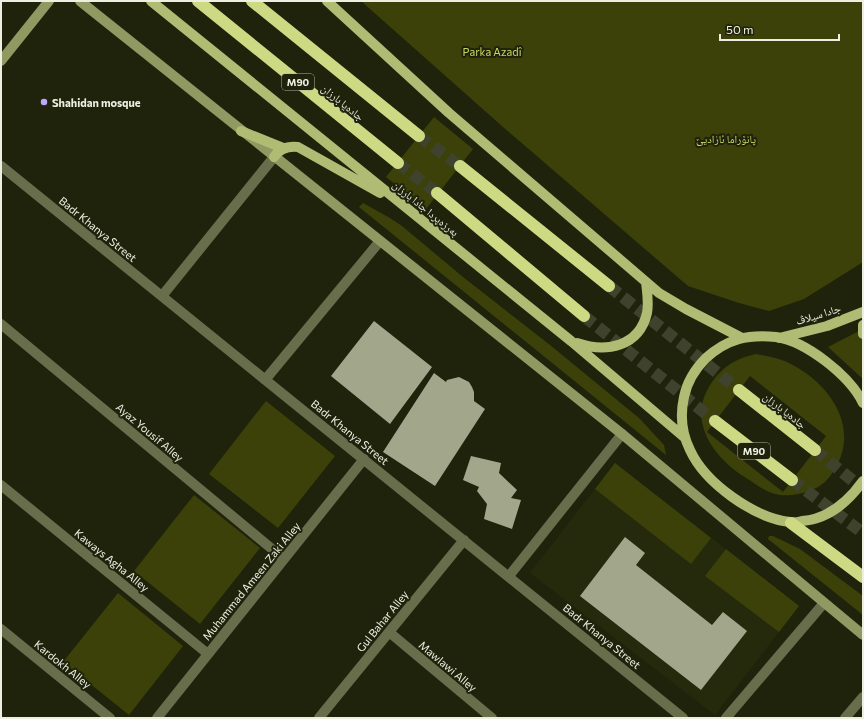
<svg xmlns="http://www.w3.org/2000/svg" width="864" height="719" viewBox="0 0 864 719" font-family="Commissioner,'Noto Naskh Arabic',sans-serif">
<style>
.built{fill:#262a0c}
.green{fill:#3b4109;fill-rule:evenodd}
.building{fill:#a2a78c}
.lines{fill:none;stroke-linecap:round;stroke-linejoin:round}
.highway-tunnel{stroke:#3f422c;stroke-width:12;stroke-dasharray:12 6;stroke-linecap:butt}
.street{stroke:#686d4c;stroke-width:10}
.secondary{stroke:#919962;stroke-width:10}
.primary{stroke:#b0bb74;stroke-width:10}
.highway{stroke:#cdda83;stroke-width:12}
.poi-dot{fill:#bda9f5;stroke:#20230c;stroke-width:1.5}
.labels{text-anchor:middle;dominant-baseline:central;stroke-width:4;stroke-linejoin:round;paint-order:stroke}
.shield{fill:#20230c;stroke:#b0b2a1;stroke-width:1}
.shield-label{font-size:10px;font-weight:bold;fill:#edf0e1}
.park-label{font-size:11px;fill:#cad966;stroke:#20230c}
.poi-label{font-size:11px;font-weight:bold;fill:#edf0e1;stroke:#20230c;text-anchor:start}
.street-label{font-size:11px;fill:#edf0e1;stroke:#20230c}
</style>
<rect width="100%" height="100%" fill="#20230c"/>
<!-- built -->
<path class="built" d="M 615,463 L 799,606 L 715,715 L 530,573 Z"/>
<!-- green -->
<path class="green" d="M 361,1 L 863,1 L 863,262 L 804,299 L 769,311 L 739,303 L 688,286 L 503,127 Z
M 434,117 L 473,149 L 426,209 L 386,177 Z
M 363,203 L 390,218 L 402,226 L 463,277 L 550,345 L 639,418 L 664,445 L 666,455 L 359,207 Z
M 859,331 L 863,342 L 863,379 L 828,347 Z
M 756,354 C 769,356 782,359 793,365 C 837,389 864,438 826,481 C 815,492 791,498 775,494 C 767,492 758,486 751,481 C 716,461 684,422 712,382 C 723,366 737,358 756,354 ZM 750,376 L 826,436 L 783,492 L 707,432 Z
M 266,401 L 335,456 L 278,528 L 209,474 Z
M 615,463 L 711,538 L 691,564 L 595,489 Z
M 194,495 L 260,548 L 200,624 L 134,571 Z
M 769,536 L 773,536 L 800,549 L 863,596 L 863,615 L 768,539 Z
M 726,549 L 799,606 L 779,632 L 705,576 Z
M 118,593 L 183,646 L 129,715 L 63,662 Z"/>
<!-- building -->
<path class="building" d="M 374,321 L 432,367 L 390,424 L 331,376 Z
M 434,373 L 446,382 L 447,380 L 459,377 L 469,382 L 472,387 L 474,392 L 474,401 L 485,409 L 435,486 L 383,452 Z
M 471,456 L 501,463 L 499,473 L 517,490 L 511,498 L 521,500 L 512,529 L 484,519 L 487,504 L 477,491 L 479,487 L 463,480 Z
M 625,537 L 645,553 L 636,565 L 712,625 L 723,612 L 747,631 L 701,690 L 580,596 Z"/>
<g class="lines">
<!-- highway-tunnel -->
<path class="highway-tunnel" d="M 419,136 L 460,166
M 398,163 L 437,193
M 609,286 L 739,390
M 584,316 L 715,421
M 815,450 L 863,489
M 792,480 L 863,533"/>
<!-- street -->
<path class="street" d="M 1,166 L 683,718
M 162,296 L 274,157
M 1,324 L 284,559
M 265,380 L 380,241
M 1,485 L 208,654
M 509,576 L 622,434
M 1,629 L 110,718
M 389,632 L 492,718
M 157,718 L 364,459
M 319,718 L 464,540
M 726,718 L 824,603
M 845,718 L 863,697"/>
<!-- secondary -->
<path class="secondary" d="M 80,1 L 622,434 L 863,635
M 1,61 L 49,1"/>
<!-- primary -->
<path class="primary" d="M 151,1 L 571,341 L 684,437
M 327,1 L 449,113 L 659,293 L 686,309 L 742,338
M 241,131 L 283,148
M 274,157 C 280,148 288,146 298,147 L 380,193
M 863,325 L 863,334
M 779,338 L 827,326 L 863,312
M 577,343 C 606,353 639,347 647,313 C 649,303 647,291 646,282
M 863,403 C 850,376 806,341 776,337 C 748,334 727,339 706,358 C 695,369 687,382 684,397 C 680,415 682,434 690,450 C 705,483 754,518 790,522 C 794,523 798,522 802,521 C 829,519 848,502 863,481"/>
<!-- highway -->
<path class="highway" d="M 198,1 L 398,163
M 252,1 L 419,136
M 460,166 L 609,286
M 437,193 L 584,316
M 739,390 L 815,450
M 715,421 L 792,480
M 791,523 L 863,577"/>
</g>
<!-- markers -->
<circle class="poi-dot" cx="44" cy="102" r="4"/>
<g class="labels">
<!-- shield labels -->
<g class="shield">
<rect x="282" y="74" width="32" height="16" rx="3"/>
<rect x="738" y="443" width="32" height="16" rx="3"/>
</g>
<g class="shield-label">
<text x="298" y="82">M90</text>
<text x="754" y="451">M90</text>
</g>
<!-- park labels -->
<g class="park-label">
<text x="492" y="51">Parka Azadî</text>
<text x="726" y="138">پانۆراما ئازادیێ</text>
</g>
<!-- poi labels -->
<g class="poi-label">
<text x="52" y="102">Shahidan mosque</text>
</g>
<!-- street labels -->
<g class="street-label">
<text transform="translate(343 102) rotate(39)">جادەیا بارزان</text>
<text transform="translate(426 208) rotate(39)">بەرزەپردا جادا بارزان</text>
<text transform="translate(98 229) rotate(39)">Badr Khanya Street</text>
<text transform="translate(818 314) rotate(-17)">جادا سیلاڤ</text>
<text transform="translate(785 410) rotate(38)">جادەیا بارزان</text>
<text transform="translate(150 432) rotate(40)">Ayaz Yousif Alley</text>
<text transform="translate(350 432) rotate(39)">Badr Khanya Street</text>
<text transform="translate(112 560) rotate(39)">Kaways Agha Alley</text>
<text transform="translate(251 581) rotate(-51)">Muhammad Ameen Zaki Alley</text>
<text transform="translate(382 621) rotate(-51)">Gul Bahar Alley</text>
<text transform="translate(602 636) rotate(39)">Badr Khanya Street</text>
<text transform="translate(63 664) rotate(39)">Kardokh Alley</text>
<text transform="translate(448 666) rotate(40)">Mawlawi Alley</text>
</g>
</g>
<!-- border -->
<rect width="864" height="719" fill="none" stroke="#edf0e1" stroke-width="4"/>
<!-- scale -->
<path d="M720 34v6h119v-6" fill="none" stroke="#edf0e1" stroke-width="2"/>
<text x="726" y="34" font-size="12" fill="#edf0e1" stroke="#20230c" stroke-width="3" paint-order="stroke">50 m</text>
</svg>
